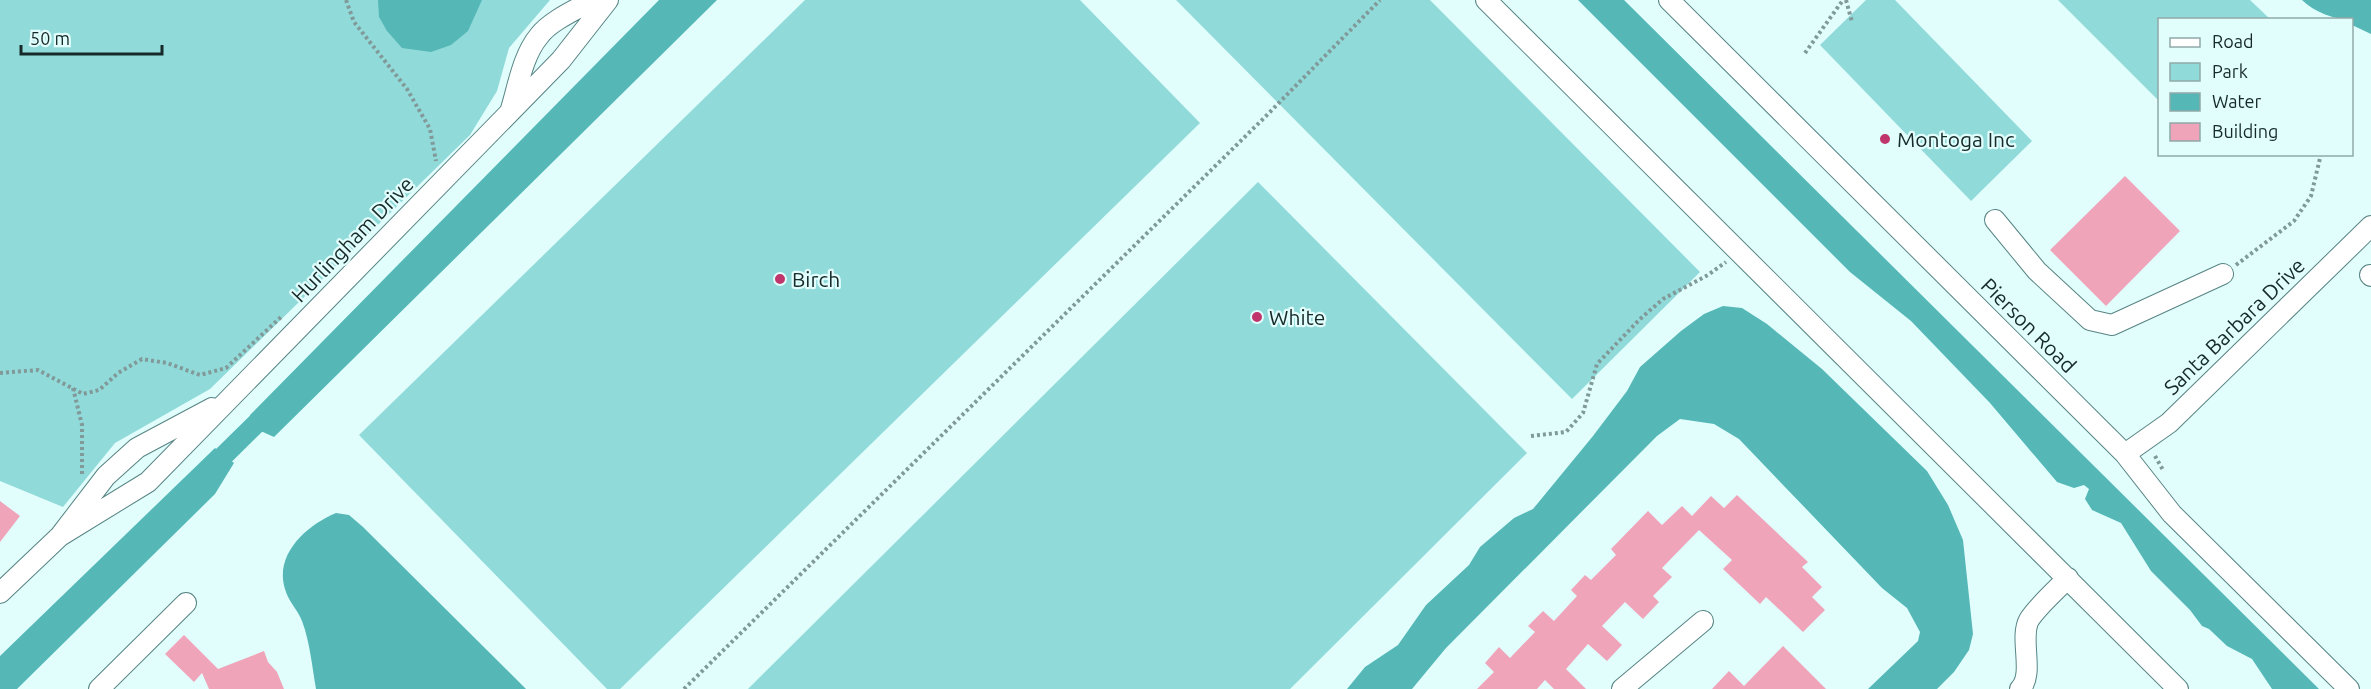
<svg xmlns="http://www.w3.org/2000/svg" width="2371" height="689" viewBox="0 0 2371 689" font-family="Ubuntu,sans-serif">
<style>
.green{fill:#90dad9}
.water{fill:#55b8b7}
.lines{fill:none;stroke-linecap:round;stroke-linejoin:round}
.canal{stroke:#55b8b7;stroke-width:20}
.building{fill:#efa4b9}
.minor-casing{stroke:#578484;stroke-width:22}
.path{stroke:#819999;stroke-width:4;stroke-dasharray:3 3;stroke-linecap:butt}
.minor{stroke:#fff;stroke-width:20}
.poi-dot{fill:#c0356c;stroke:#e1fefd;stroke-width:2}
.labels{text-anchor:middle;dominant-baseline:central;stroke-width:4.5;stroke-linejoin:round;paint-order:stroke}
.poi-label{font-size:21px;fill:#172a2a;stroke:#e1fefd;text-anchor:start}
.street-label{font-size:21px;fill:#172a2a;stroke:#e1fefd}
</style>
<rect width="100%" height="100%" fill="#e1fefd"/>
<!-- green -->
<path class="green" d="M 0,0 L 550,0 L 509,48 L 497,91 L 470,135 L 210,389 L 115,443 L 63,507 L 0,481 Z
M 805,0 L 1080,0 L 1200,123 L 620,689 L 607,689 L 359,435 Z
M 1176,0 L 1430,0 L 1700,272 L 1572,399 Z
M 1866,0 L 1895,0 L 2032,141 L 1971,201 L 1820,45 Z
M 2058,0 L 2250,0 L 2270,19 L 2160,20 L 2159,101 Z
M 1258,182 L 1527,453 L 1290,689 L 748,689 Z"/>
<!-- water -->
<path class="water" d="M 378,0 L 482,0 L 468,31 L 451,45 L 431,52 L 402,48 L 387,31 L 379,17 Z
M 659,0 L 717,0 L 274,437 L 252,427 L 250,415 Z
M 1578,0 L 1624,0 L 2319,689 L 2272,689 L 2252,659 L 2227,646 L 2209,629 L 2202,626 L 2190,610 L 2151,571 L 2121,523 L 2092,510 L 2085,499 L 2089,489 L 2084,485 L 2074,488 L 2057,482 L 1990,403 L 1911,321 L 1850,272 Z
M 2302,0 L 2371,0 L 2371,34 L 2352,25 L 2352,20 C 2335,20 2314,12 2302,0 Z
M 1723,306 L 1742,308 L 1767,324 L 1822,369 L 1927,471 L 1948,505 L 1963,540 L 1973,634 L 1969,650 L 1954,672 L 1937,689 L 1868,689 L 1918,641 L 1920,632 L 1907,608 L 1882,588 L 1739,439 L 1714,424 L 1680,419 L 1657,436 L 1446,648 L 1412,689 L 1347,689 L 1365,667 L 1398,645 L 1426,605 L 1469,565 L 1480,547 L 1514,518 L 1533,509 L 1593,436 L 1627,391 L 1640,367 L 1681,331 L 1704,314 Z
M 215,448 L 234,463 L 215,494 L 17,689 L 0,689 L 0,656 Z
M 336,513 L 349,515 L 363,527 L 526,689 L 316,689 C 312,667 310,642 302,621 C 298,610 288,601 285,589 C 274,554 307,525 336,513 Z"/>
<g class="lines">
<!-- canal -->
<path class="canal" d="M 206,473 L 271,409"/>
</g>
<!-- building -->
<path class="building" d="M 2125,176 L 2180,231 L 2106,306 L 2050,250 Z
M 1737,495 L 1808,562 L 1802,567 L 1822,587 L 1812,597 L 1825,610 L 1803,632 L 1766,597 L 1760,604 L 1723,569 L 1732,560 L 1699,530 L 1662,568 L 1672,577 L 1653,596 L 1659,602 L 1643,619 L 1625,602 L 1602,626 L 1622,645 L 1607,661 L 1588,644 L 1566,669 L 1586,689 L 1554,689 L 1545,680 L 1537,689 L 1477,689 L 1494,672 L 1485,663 L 1499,647 L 1510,658 L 1535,632 L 1528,626 L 1543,611 L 1554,621 L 1577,596 L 1571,590 L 1585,575 L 1591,580 L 1616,555 L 1611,549 L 1648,511 L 1662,525 L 1682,506 L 1692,516 L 1711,496 L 1724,508 Z
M 0,501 L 20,516 L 0,542 Z
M 184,635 L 218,669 L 264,651 L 268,662 L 277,672 L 284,689 L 209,689 L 202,673 L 194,682 L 165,654 Z
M 1783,646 L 1826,689 L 1712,689 L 1729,671 L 1744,686 Z"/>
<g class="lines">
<defs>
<path id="minor" d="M 1486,0 L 2178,689
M 1669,0 L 2125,454 L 2172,514 L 2349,689
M 511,109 C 518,86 523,55 539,36 C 550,21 577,9 593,0
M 1995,220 L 2037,271 L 2090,320 L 2112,325 L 2223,274
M 2370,275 L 2371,276
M 2125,454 L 2169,423 L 2371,226
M 60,536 L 148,482 L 561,60 L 608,0
M 0,593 L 60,536 L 106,476 L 137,448 L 212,408
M 99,689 L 186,603
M 1622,689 L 1703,621
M 2020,689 C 2035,674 2019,638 2029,620 C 2036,608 2058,588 2068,578"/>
</defs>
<!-- minor casing -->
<use href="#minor" class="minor-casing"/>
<!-- path -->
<path class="path" d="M 346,0 L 354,22 L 407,89 L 430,129 L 436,161
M 1846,0 L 1852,22
M 1805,53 L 1843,0
M 2236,265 L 2294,221 L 2311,196 L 2321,154
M 0,373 L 38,370 L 83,394 L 99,390 L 118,373 L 142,359 L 167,363 L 200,375 L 226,368 L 281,317
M 73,388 L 82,425 L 82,476
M 1531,436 L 1566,432 L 1583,413 L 1597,364 L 1640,319 L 1663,299 L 1708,275 L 1726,262
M 2155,456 L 2163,470
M 684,689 L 1265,117 L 1380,0"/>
<!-- minor -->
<use href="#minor" class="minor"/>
</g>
<!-- markers -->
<g class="poi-dot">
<circle cx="1885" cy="139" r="6"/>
<circle cx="780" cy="279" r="6"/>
<circle cx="1257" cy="317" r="6"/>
</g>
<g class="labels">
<!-- poi labels -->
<g class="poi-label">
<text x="1897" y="139">Montoga Inc</text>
<text x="792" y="279">Birch</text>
<text x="1269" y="317">White</text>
</g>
<!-- street labels -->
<g class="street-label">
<text transform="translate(352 239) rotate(-46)">Hurlingham Drive</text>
<text transform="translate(2029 325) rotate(45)">Pierson Road</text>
<text transform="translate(2234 326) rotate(-44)">Santa Barbara Drive</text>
</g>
</g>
<!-- legend -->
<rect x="2158" y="18" width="195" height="138" fill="#e1fefd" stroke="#90a9a9" stroke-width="1.5"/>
<rect x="2170" y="38" width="30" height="9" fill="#ffffff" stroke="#90a9a9" stroke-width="1.5"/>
<text x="2212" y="48" font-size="18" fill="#172a2a">Road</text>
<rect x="2170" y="63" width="30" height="18" fill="#90dad9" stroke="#90a9a9" stroke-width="1.5"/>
<text x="2212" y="78" font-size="18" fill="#172a2a">Park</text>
<rect x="2170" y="93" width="30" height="18" fill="#55b8b7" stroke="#90a9a9" stroke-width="1.5"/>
<text x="2212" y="108" font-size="18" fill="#172a2a">Water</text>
<rect x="2170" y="123" width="30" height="18" fill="#efa4b9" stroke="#90a9a9" stroke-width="1.5"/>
<text x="2212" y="138" font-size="18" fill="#172a2a">Building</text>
<!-- scale -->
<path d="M21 45v9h141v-9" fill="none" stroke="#172a2a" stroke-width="3"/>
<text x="30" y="45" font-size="18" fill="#172a2a" stroke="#e1fefd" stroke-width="4.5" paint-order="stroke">50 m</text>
</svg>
